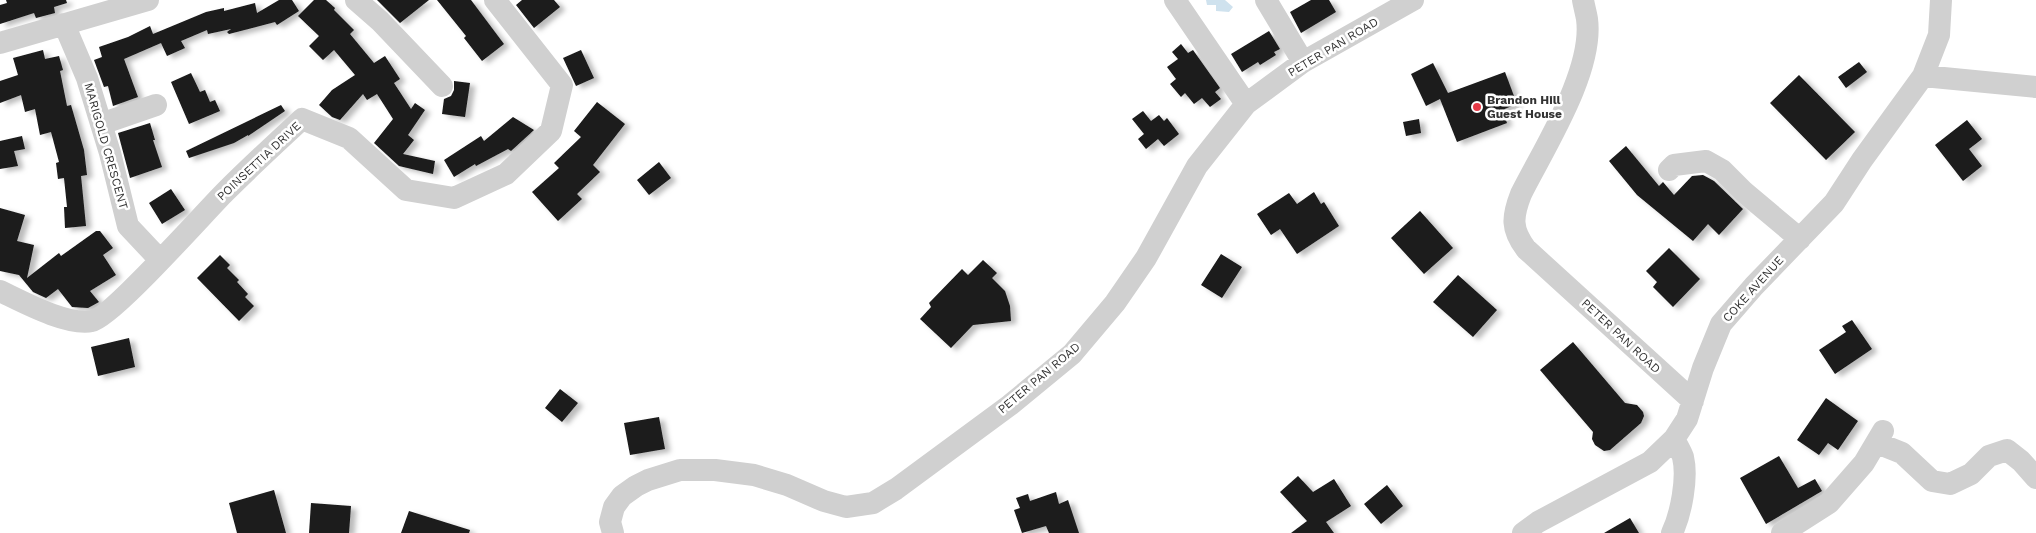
<svg xmlns="http://www.w3.org/2000/svg" width="2036" height="533" viewBox="0 0 2036 533" font-family="'Work Sans',sans-serif">
<style>
.water{fill:#cfe2ee}
.building{fill:#1a1a1a;filter:url(#shadow)}
.lines{fill:none;stroke-linecap:round;stroke-linejoin:round}
.minor{stroke:#d0d0d0;stroke-width:22}
.poi-dot{fill:#e63946;stroke:#fff;stroke-width:2}
.labels{text-anchor:middle;dominant-baseline:central;stroke-width:5;stroke-linejoin:round;paint-order:stroke}
.street-label{font-size:12px;fill:#333;stroke:#fff}
.poi-label{font-size:12px;font-weight:bold;fill:#333;stroke:#fff;text-anchor:start}
</style>
<defs>
<filter id="shadow"><feDropShadow dx="5.5" dy="3" stdDeviation="2.5" flood-color="#0004"/></filter>
</defs>
<rect width="100%" height="100%" fill="#fff"/>
<!-- water -->
<path class="water" d="M 1206,0 L 1225,0 L 1233,7 L 1229,12 L 1216,11 L 1216,5 L 1207,5 Z"/>
<!-- building -->
<path class="building" d="M 6,0 L 66,0 L 67,3 L 54,7 L 55,13 L 36,18 L 34,13 L 0,24 L 0,5 L 7,3 Z
M 279,0 L 292,0 L 299,11 L 277,25 L 275,22 L 229,34 L 227,32 L 231,29 L 208,34 L 207,30 L 181,41 L 185,48 L 167,56 L 161,43 L 124,59 L 138,97 L 113,106 L 108,86 L 104,87 L 94,60 L 102,57 L 99,47 L 128,37 L 150,26 L 153,34 L 206,12 L 224,8 L 224,11 L 255,3 L 257,13 Z
M 314,0 L 326,0 L 335,8 L 334,10 L 354,30 L 350,34 L 374,63 L 385,56 L 400,79 L 394,83 L 411,109 L 415,103 L 425,110 L 408,135 L 414,140 L 403,154 L 435,161 L 433,174 L 399,166 L 374,143 L 393,119 L 377,94 L 367,100 L 363,94 L 340,120 L 332,117 L 319,105 L 332,90 L 355,75 L 334,50 L 323,60 L 309,46 L 319,36 L 298,16 Z
M 377,0 L 429,0 L 400,23 Z
M 437,0 L 471,0 L 504,44 L 482,61 L 464,38 L 466,36 Z
M 522,0 L 554,0 L 560,7 L 534,28 L 516,5 Z
M 1311,0 L 1329,0 L 1336,12 L 1301,33 L 1290,12 Z
M 1269,31 L 1280,49 L 1274,52 L 1276,55 L 1260,65 L 1258,62 L 1242,72 L 1231,54 Z
M 1181,44 L 1188,53 L 1193,50 L 1220,88 L 1215,92 L 1221,99 L 1210,107 L 1202,98 L 1194,104 L 1185,93 L 1181,97 L 1170,84 L 1176,79 L 1167,67 L 1178,59 L 1172,52 Z
M 43,50 L 45,59 L 59,56 L 63,70 L 60,71 L 67,106 L 71,105 L 84,150 L 87,175 L 81,176 L 86,226 L 65,228 L 64,207 L 67,207 L 64,178 L 58,179 L 56,163 L 59,162 L 51,132 L 40,135 L 35,109 L 25,112 L 21,95 L 0,103 L 0,81 L 18,75 L 13,58 Z
M 581,50 L 594,78 L 576,86 L 563,58 Z
M 1859,62 L 1867,72 L 1846,88 L 1838,77 Z
M 1433,63 L 1448,93 L 1505,72 L 1517,104 L 1502,110 L 1507,123 L 1457,142 L 1440,99 L 1426,106 L 1411,74 Z
M 191,73 L 200,92 L 205,90 L 210,102 L 215,100 L 220,111 L 189,124 L 171,82 Z
M 1799,75 L 1855,132 L 1826,160 L 1770,103 Z
M 454,81 L 470,83 L 465,117 L 442,114 L 444,99 L 451,96 L 454,90 Z
M 597,102 L 625,124 L 593,165 L 600,172 L 577,194 L 582,199 L 558,221 L 532,192 L 559,168 L 554,163 L 581,137 L 574,131 Z
M 281,105 L 285,111 L 248,136 L 248,135 L 234,143 L 189,158 L 186,151 Z
M 1143,111 L 1151,121 L 1159,115 L 1164,121 L 1167,118 L 1179,134 L 1164,146 L 1158,139 L 1146,149 L 1138,139 L 1144,134 L 1132,119 Z
M 513,117 L 534,130 L 511,151 L 508,149 L 476,166 L 475,164 L 454,177 L 444,160 L 481,136 L 484,141 Z
M 1419,119 L 1421,133 L 1406,136 L 1403,122 Z
M 1967,120 L 1982,139 L 1969,149 L 1982,166 L 1963,181 L 1935,145 Z
M 150,123 L 155,140 L 153,140 L 162,167 L 130,178 L 118,133 Z
M 22,136 L 25,149 L 14,151 L 18,166 L 0,169 L 0,141 Z
M 1626,146 L 1659,186 L 1663,182 L 1674,195 L 1692,176 L 1703,175 L 1714,181 L 1743,209 L 1719,235 L 1708,224 L 1693,241 L 1637,195 L 1609,161 Z
M 659,162 L 671,178 L 649,195 L 637,180 Z
M 171,189 L 185,210 L 162,224 L 149,203 Z
M 1314,192 L 1321,204 L 1324,202 L 1339,226 L 1297,254 L 1280,229 L 1271,235 L 1257,214 L 1289,193 L 1297,204 Z
M 0,208 L 25,215 L 17,241 L 34,245 L 27,278 L 59,253 L 61,256 L 96,231 L 100,231 L 113,248 L 103,255 L 116,275 L 90,291 L 99,302 L 88,308 L 72,307 L 58,289 L 46,298 L 33,292 L 19,275 L 0,271 Z
M 1420,211 L 1453,248 L 1424,274 L 1391,238 Z
M 1669,248 L 1700,279 L 1673,307 L 1653,287 L 1657,282 L 1646,271 Z
M 1221,254 L 1242,267 L 1222,298 L 1201,285 Z
M 220,255 L 230,265 L 227,268 L 239,280 L 237,282 L 248,294 L 245,297 L 254,306 L 239,321 L 197,278 Z
M 983,260 L 997,273 L 992,278 L 1005,291 L 1010,306 L 1011,321 L 973,325 L 951,348 L 920,319 L 931,307 L 929,303 L 962,269 L 968,275 Z
M 1458,275 L 1497,310 L 1473,337 L 1433,302 Z
M 1852,320 L 1872,349 L 1835,374 L 1819,350 L 1846,332 L 1842,326 Z
M 129,338 L 135,367 L 98,376 L 91,347 Z
M 1573,342 L 1625,403 L 1637,405 L 1643,412 L 1644,416 L 1641,423 L 1610,450 L 1604,451 L 1595,445 L 1592,439 L 1593,432 L 1540,370 Z
M 560,389 L 578,403 L 562,422 L 545,408 Z
M 1826,398 L 1858,421 L 1838,450 L 1828,443 L 1819,455 L 1797,440 Z
M 659,417 L 665,449 L 630,455 L 624,423 Z
M 1779,456 L 1798,488 L 1815,479 L 1822,491 L 1766,524 L 1740,478 Z
M 1298,476 L 1313,492 L 1334,479 L 1351,506 L 1326,522 L 1334,533 L 1291,533 L 1307,521 L 1280,492 Z
M 1387,485 L 1403,506 L 1381,524 L 1364,504 Z
M 274,490 L 286,533 L 237,533 L 229,503 Z
M 1056,492 L 1059,504 L 1068,500 L 1079,533 L 1049,533 L 1046,526 L 1022,533 L 1014,510 L 1020,508 L 1016,498 L 1028,494 L 1030,501 Z
M 311,503 L 351,506 L 349,533 L 309,533 Z
M 409,511 L 470,530 L 469,533 L 401,533 Z
M 1630,518 L 1639,533 L 1604,533 Z"/>
<g class="lines">
<!-- minor -->
<path class="minor" d="M 356,0 L 380,21 L 442,86
M 1175,0 L 1246,104
M 1266,0 L 1303,62
M 1583,0 C 1584,6 1586,13 1587,19 C 1594,71 1544,148 1521,194 C 1512,217 1511,229 1526,249 L 1693,401
M 64,24 L 87,78 L 110,153 L 128,226 L 160,260
M 0,43 L 148,0
M 1923,76 L 2036,87
M 101,124 L 156,105
M 1669,170 L 1674,165 L 1706,161 L 1722,170 L 1744,192 L 1800,239
M 0,291 C 23,302 67,326 92,321 C 111,318 204,213 225,192 C 250,167 276,143 302,119 L 349,138 L 406,190 L 454,198 L 506,174 L 551,131 L 562,85 L 495,0
M 1877,443 L 1902,453 L 1932,481 L 1950,484 L 1971,474 L 1989,456 L 2007,450 L 2021,461 L 2036,478
M 613,533 L 610,522 L 614,507 L 622,496 L 636,486 L 648,480 L 680,470 L 715,470 L 754,475 L 787,485 L 824,501 L 846,507 L 873,503 L 896,489 L 1010,405 L 1072,354 L 1115,303 L 1146,258 L 1197,166 L 1246,104 L 1303,62 L 1413,0
M 1523,533 L 1538,522 L 1650,462 L 1674,439 L 1687,419 L 1703,368 L 1721,324 L 1754,286 L 1834,203 L 1862,160 L 1923,76 L 1939,35 L 1941,0
M 1672,533 C 1681,514 1688,478 1683,457 C 1681,451 1677,445 1674,439
M 1782,533 L 1829,503 L 1864,463 L 1883,431"/>
</g>
<!-- markers -->
<circle class="poi-dot" cx="1477" cy="107" r="5"/>
<g class="labels">
<!-- street labels -->
<g class="street-label">
<text transform="translate(1333 47) rotate(-31)">PETER PAN ROAD</text>
<text transform="translate(106 146) rotate(74)">MARIGOLD CRESCENT</text>
<text transform="translate(259 161) rotate(-43)">POINSETTIA DRIVE</text>
<text transform="translate(1753 289) rotate(-48)">COKE AVENUE</text>
<text transform="translate(1621 336) rotate(43)">PETER PAN ROAD</text>
<text transform="translate(1039 378) rotate(-40)">PETER PAN ROAD</text>
</g>
<!-- poi labels -->
<g class="poi-label">
<text x="1487" y="100">Brandon Hill<tspan x="1487" dy="14">Guest House</tspan></text>
</g>
</g>
</svg>
